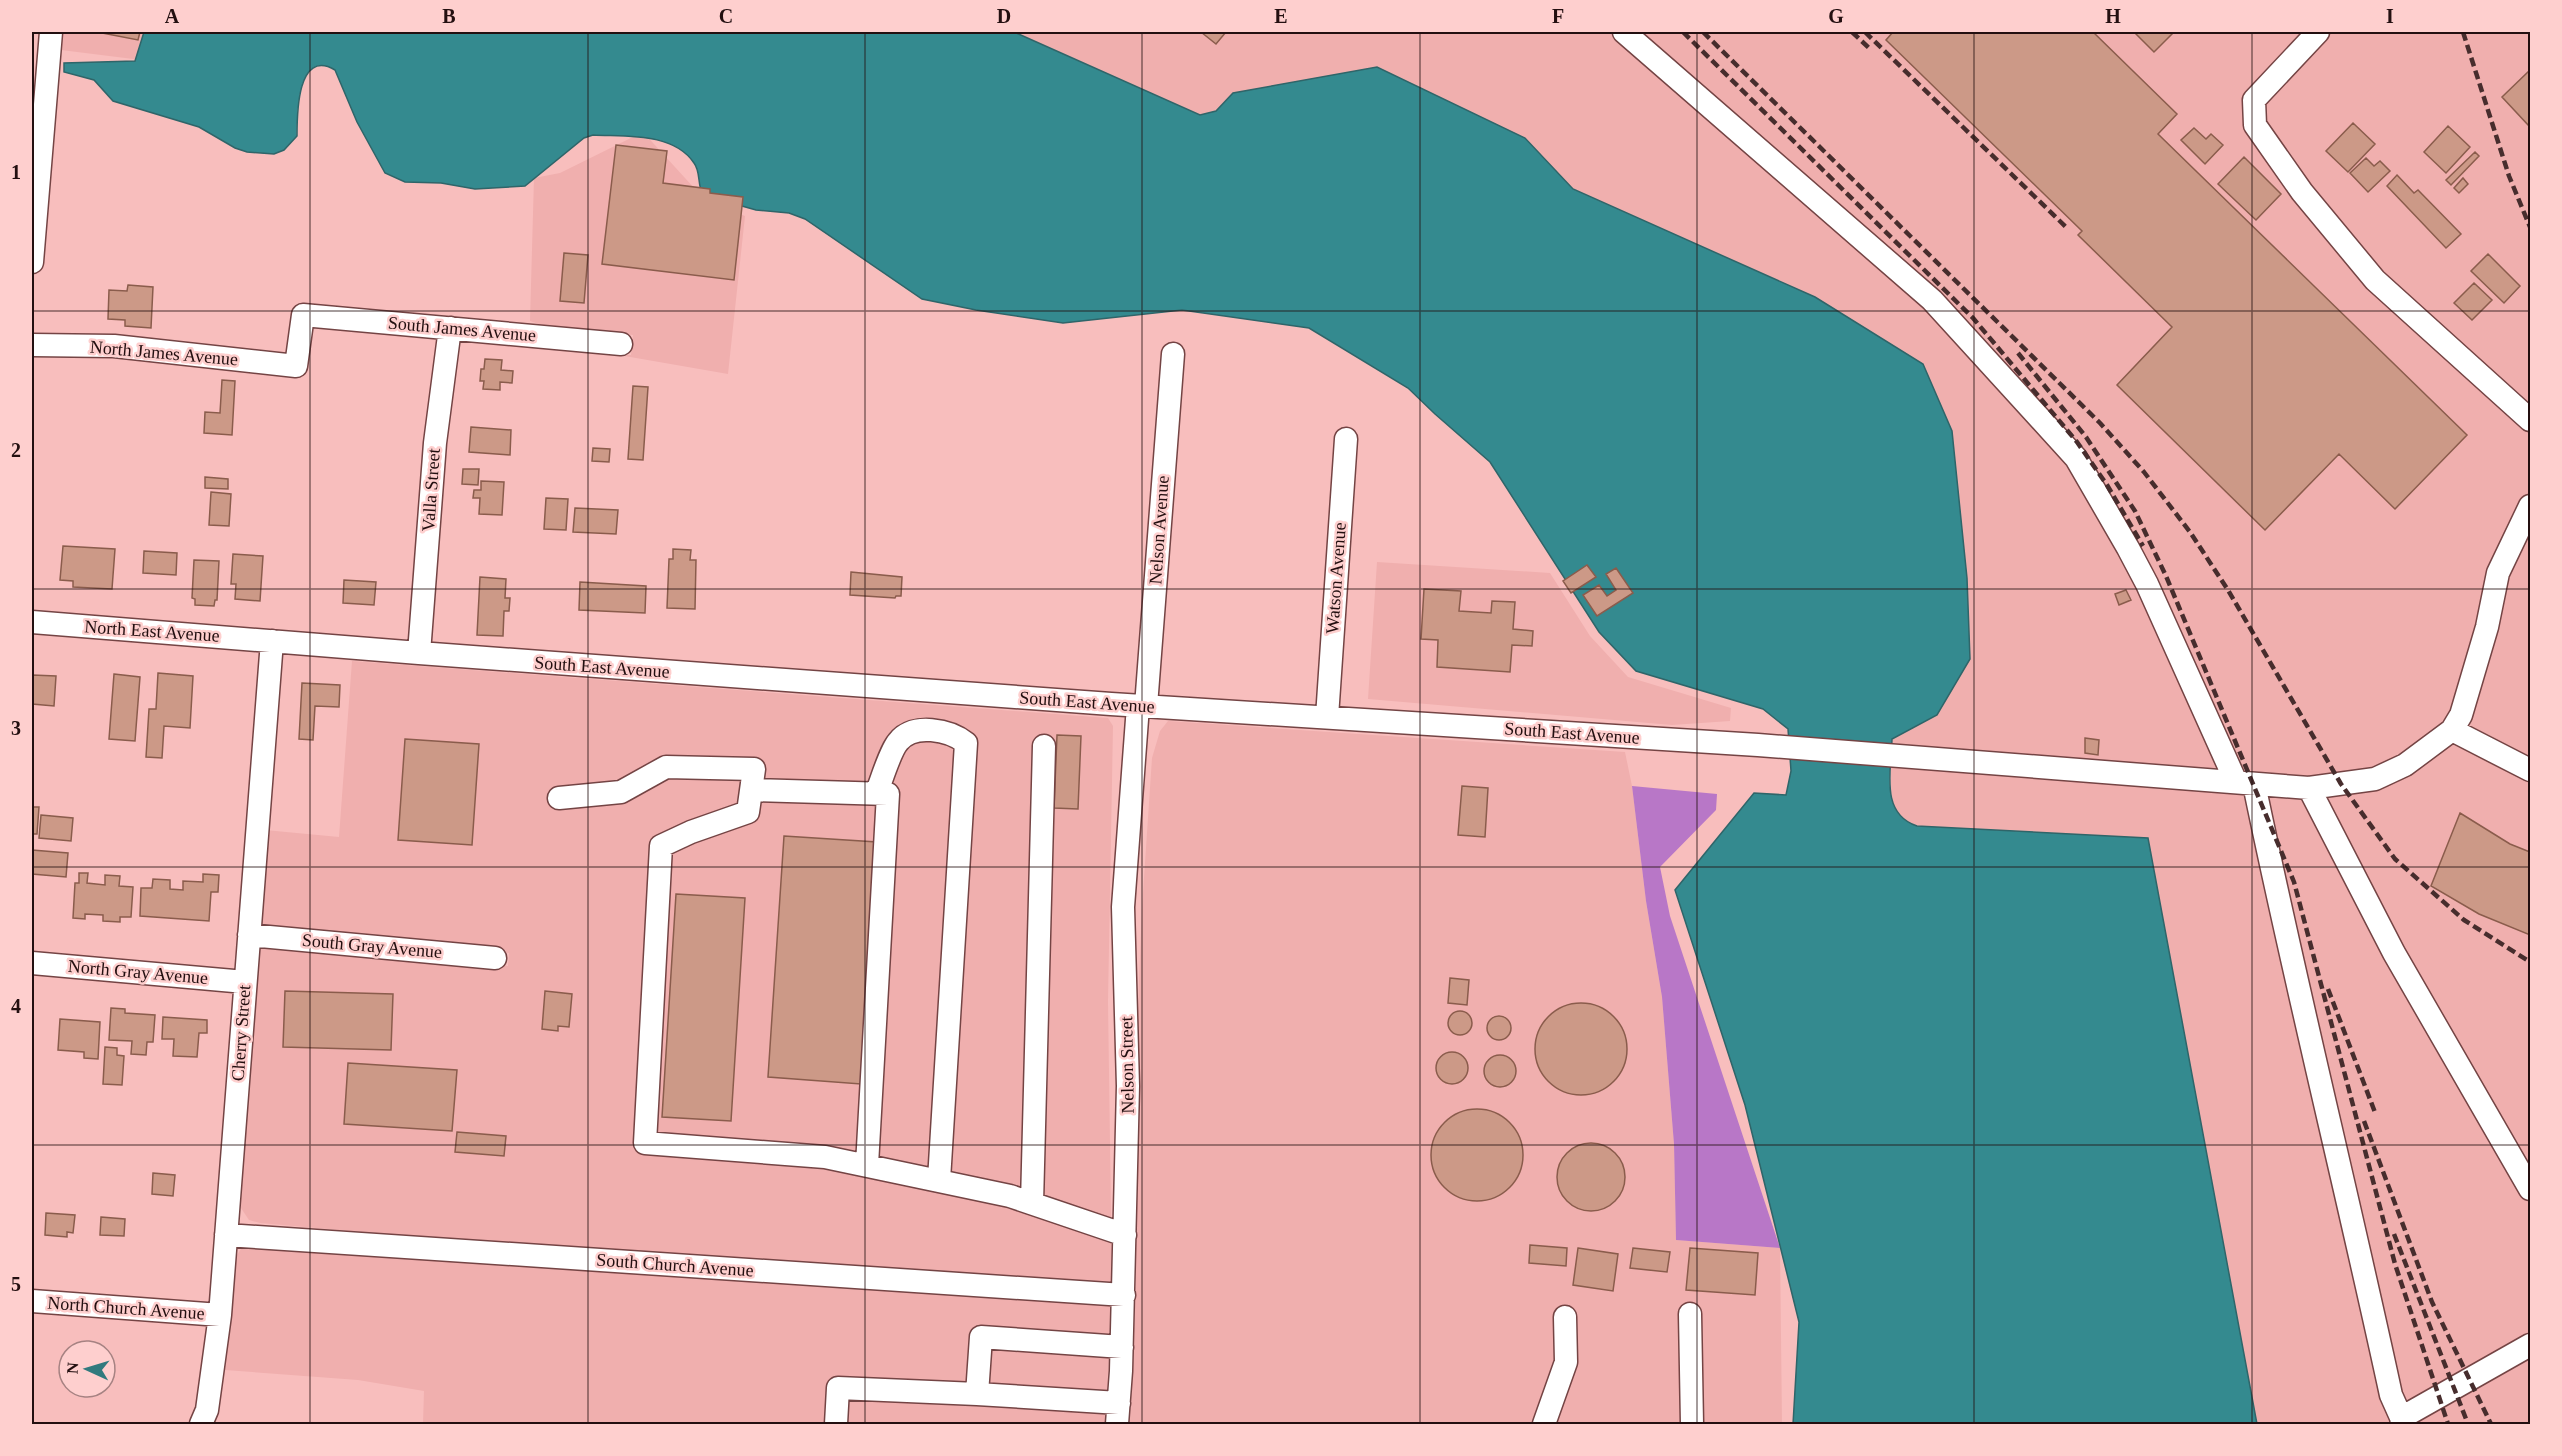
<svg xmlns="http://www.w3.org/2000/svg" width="2562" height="1456" viewBox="0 0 2562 1456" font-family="'Times New Roman',serif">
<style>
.built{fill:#f0afae}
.forest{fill:#b877c7}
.water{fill:#348a8f;stroke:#2f6569;stroke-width:1.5}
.building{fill:#cc9987;stroke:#8a5c4c;stroke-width:1.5}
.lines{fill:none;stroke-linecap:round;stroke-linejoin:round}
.minor-casing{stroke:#744444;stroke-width:25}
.minor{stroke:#fff;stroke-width:22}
.rail{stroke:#472d2d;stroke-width:4.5;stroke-dasharray:9 4.5;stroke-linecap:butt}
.grid{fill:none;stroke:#230f10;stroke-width:1.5;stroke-opacity:0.55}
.labels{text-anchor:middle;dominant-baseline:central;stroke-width:5;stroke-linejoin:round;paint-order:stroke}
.street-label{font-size:18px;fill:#230f10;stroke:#fecfce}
.neatline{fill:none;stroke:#230f10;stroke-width:2}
.grid-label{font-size:20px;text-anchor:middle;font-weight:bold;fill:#230f10}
</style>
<rect width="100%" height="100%" fill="#f8bebd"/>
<!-- built -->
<path class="built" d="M 62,32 L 150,32 L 141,60 L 61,50 Z
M 1014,32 L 2530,32 L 2530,1424 L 2257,1424 L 2148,838 L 1917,826 L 1905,823 L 1897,816 L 1891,802 L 1891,739 L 1937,715 L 1970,659 L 1967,578 L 1952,431 L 1815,297 L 1573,189 L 1525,138 L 1377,67 L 1229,97 L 1216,111 L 1200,115 Z
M 643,132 L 706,201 L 745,216 L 728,374 L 613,354 L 631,355 L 633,335 L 548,327 L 530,321 L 534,178 L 560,173 Z
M 1377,562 L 1550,573 L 1590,636 L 1628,677 L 1731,708 L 1730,721 L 1672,725 L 1368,699 Z
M 352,661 L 1108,718 L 1113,726 L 1108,1002 L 1112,1284 L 618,1255 L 260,1223 L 249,1220 L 239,1205 L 260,947 L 266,945 L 508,966 L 509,953 L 272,930 L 261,925 L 258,920 L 265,830 L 339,837 Z
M 1168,721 L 1625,752 L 1632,786 L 1646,901 L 1662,997 L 1674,1144 L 1676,1240 L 1780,1248 L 1782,1424 L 1129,1424 L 1136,1286 L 1132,1152 L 1142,908 L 1152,758 L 1160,731 Z
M 243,1246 L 1112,1305 L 1105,1424 L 423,1424 L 424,1391 L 358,1380 L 225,1370 L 233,1261 Z"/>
<!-- forest -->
<path class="forest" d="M 1632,786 L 1717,794 L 1716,810 L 1660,867 L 1670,916 L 1780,1248 L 1676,1240 L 1674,1144 L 1662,997 L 1646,901 Z"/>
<!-- water -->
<path class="water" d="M 144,32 L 1014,32 L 1200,115 L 1216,111 L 1233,93 L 1377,67 L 1525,138 L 1573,189 L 1815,297 L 1923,364 L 1952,431 L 1967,578 L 1970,659 L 1937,715 L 1892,739 C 1891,771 1880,814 1917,826 L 2148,838 L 2257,1424 L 1793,1424 L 1799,1322 L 1745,1105 L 1675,890 L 1754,793 L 1786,795 L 1791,771 L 1788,729 L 1763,709 L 1636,671 L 1599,632 L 1490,462 L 1435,414 L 1408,388 L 1309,328 L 1182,310 L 1063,323 L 976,310 L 922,299 L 805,219 L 789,213 L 756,210 L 703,195 C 697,185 701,172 694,163 C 673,132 626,137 593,135 L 584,138 L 525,186 L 475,189 L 441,183 L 405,182 L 385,173 L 357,122 L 335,70 C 297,48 297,115 297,136 L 284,150 L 274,154 L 247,152 L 235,148 L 199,127 L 113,101 L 94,80 L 64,72 L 64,63 L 135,61 Z"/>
<!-- building -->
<path class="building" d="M 97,32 L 140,32 L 138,40 Z
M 1201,32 L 1226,32 L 1216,44 Z
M 1893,32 L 2093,32 L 2177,114 L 2158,134 L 2467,435 L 2395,509 L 2339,454 L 2265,530 L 2117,385 L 2172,327 L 2078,235 L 2082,231 L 1886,40 Z
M 2134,32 L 2174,32 L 2154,52 Z
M 2530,70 L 2530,127 L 2502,97 Z
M 2353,123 L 2375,144 L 2348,172 L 2326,151 Z
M 2448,126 L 2470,147 L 2446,173 L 2424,152 Z
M 2194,128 L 2206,139 L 2211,134 L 2223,145 L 2205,164 L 2181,140 Z
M 616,145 L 667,151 L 663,183 L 710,189 L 710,193 L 743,197 L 734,280 L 602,264 Z
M 2475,152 L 2479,156 L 2451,185 L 2446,180 Z
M 2244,157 L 2281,194 L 2256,220 L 2218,184 Z
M 2366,158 L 2374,166 L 2380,161 L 2390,171 L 2368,192 L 2350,173 Z
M 2397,175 L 2414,193 L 2418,190 L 2461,234 L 2446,248 L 2387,186 Z
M 2463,178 L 2468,184 L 2459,193 L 2454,188 Z
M 564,253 L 588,255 L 584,303 L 560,301 Z
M 2488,254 L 2520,286 L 2504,303 L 2471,271 Z
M 2474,283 L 2492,300 L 2472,320 L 2454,303 Z
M 128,285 L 153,287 L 151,328 L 125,326 L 125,320 L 108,319 L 109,290 L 127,291 Z
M 485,359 L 502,360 L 501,370 L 513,371 L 512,383 L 500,382 L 500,390 L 483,389 L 484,381 L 480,381 L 481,369 L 484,369 Z
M 222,380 L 235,381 L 232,435 L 204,433 L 205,412 L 220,413 Z
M 633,386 L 648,387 L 643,460 L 628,459 Z
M 471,427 L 511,430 L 510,455 L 469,452 Z
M 593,448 L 610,449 L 609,462 L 592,461 Z
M 463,469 L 479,469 L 478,485 L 462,484 Z
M 205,477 L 228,479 L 228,489 L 205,488 Z
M 481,481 L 504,482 L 502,515 L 479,514 L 480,498 L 473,498 L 474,490 L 481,490 Z
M 211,492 L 231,494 L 229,526 L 209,525 Z
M 546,498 L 568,499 L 566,530 L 544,529 Z
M 575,508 L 618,510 L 616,534 L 573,532 Z
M 63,546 L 115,549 L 112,589 L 73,587 L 73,581 L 60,580 Z
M 673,549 L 691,550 L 690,560 L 696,560 L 695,609 L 667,608 L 669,559 L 673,559 Z
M 144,551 L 177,553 L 176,575 L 143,573 Z
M 233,554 L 263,556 L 260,601 L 235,599 L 236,584 L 231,584 Z
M 194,560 L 219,561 L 217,600 L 215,600 L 214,606 L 195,605 L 195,599 L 192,598 Z
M 1587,565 L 1596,577 L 1571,593 L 1563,581 Z
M 1616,568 L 1633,593 L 1597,616 L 1583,595 L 1599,585 L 1607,596 L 1616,590 L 1606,574 Z
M 851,572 L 902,577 L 901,596 L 896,596 L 895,598 L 850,595 Z
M 480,577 L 506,579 L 505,598 L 510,598 L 509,611 L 504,611 L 503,636 L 477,635 Z
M 344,580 L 376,582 L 374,605 L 343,603 Z
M 580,582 L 646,586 L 645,613 L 579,610 Z
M 1424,589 L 1461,591 L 1459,611 L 1491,613 L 1492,601 L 1515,602 L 1513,629 L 1533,631 L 1532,646 L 1512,645 L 1510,672 L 1437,667 L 1438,640 L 1421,639 Z
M 2126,590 L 2131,600 L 2119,605 L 2115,594 Z
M 158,673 L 193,676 L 190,728 L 164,726 L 162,758 L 146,757 L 149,709 L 156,709 Z
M 114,674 L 140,677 L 135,741 L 109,739 Z
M 32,675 L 56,676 L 54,706 L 32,704 Z
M 302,683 L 340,685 L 339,707 L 315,706 L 313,740 L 299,739 Z
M 1057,735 L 1081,736 L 1078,809 L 1054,808 Z
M 2085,738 L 2099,740 L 2098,755 L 2085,753 Z
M 405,739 L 479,744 L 472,845 L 398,840 Z
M 1462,786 L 1488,788 L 1485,837 L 1458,835 Z
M 32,807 L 39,807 L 37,834 L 32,834 Z
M 2460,813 L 2510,844 L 2530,852 L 2530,935 L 2479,914 L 2431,886 Z
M 41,815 L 73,818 L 71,841 L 39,838 Z
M 784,836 L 877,842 L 861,1084 L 768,1077 Z
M 32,850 L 68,853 L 66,877 L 32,874 Z
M 79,873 L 88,873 L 87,883 L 105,885 L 105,875 L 120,876 L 119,886 L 133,887 L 131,917 L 120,917 L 120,922 L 103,921 L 103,915 L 85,914 L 85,919 L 73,918 L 75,883 L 79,883 Z
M 203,874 L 219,875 L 218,892 L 211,892 L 209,921 L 140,916 L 141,888 L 152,888 L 153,879 L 170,880 L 170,889 L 183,890 L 183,881 L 203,882 Z
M 676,894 L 745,898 L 731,1121 L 662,1117 Z
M 1450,978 L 1469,980 L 1467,1005 L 1448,1003 Z
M 285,991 L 393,994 L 391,1050 L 283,1047 Z
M 545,991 L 572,994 L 569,1027 L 558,1026 L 558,1031 L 542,1029 Z
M1535 1049a46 46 0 1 1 92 0a46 46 0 1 1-92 0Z
M 111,1008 L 125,1009 L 125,1013 L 155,1015 L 153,1042 L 147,1042 L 146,1055 L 131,1054 L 132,1041 L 109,1040 Z
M1448 1023a12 12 0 1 1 24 0a12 12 0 1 1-24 0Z
M1487 1028a12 12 0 1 1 24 0a12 12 0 1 1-24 0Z
M 163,1017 L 207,1020 L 207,1033 L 199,1033 L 197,1057 L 173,1056 L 174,1039 L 162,1039 Z
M 60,1019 L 100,1022 L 98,1059 L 84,1058 L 84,1052 L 58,1050 Z
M 105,1047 L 117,1048 L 117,1055 L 124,1056 L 122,1085 L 103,1084 Z
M1436 1068a16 16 0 1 1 32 0a16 16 0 1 1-32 0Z
M1484 1071a16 16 0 1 1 32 0a16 16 0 1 1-32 0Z
M 348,1063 L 457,1070 L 452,1131 L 344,1124 Z
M1431 1155a46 46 0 1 1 92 0a46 46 0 1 1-92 0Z
M 457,1132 L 506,1136 L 504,1156 L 455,1152 Z
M1557 1177a34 34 0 1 1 68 0a34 34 0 1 1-68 0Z
M 153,1173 L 175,1175 L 173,1196 L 152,1194 Z
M 46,1213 L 75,1215 L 73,1233 L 67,1232 L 67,1237 L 45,1235 Z
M 101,1217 L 125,1219 L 124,1236 L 100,1235 Z
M 1530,1245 L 1567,1248 L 1566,1266 L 1529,1263 Z
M 1578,1248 L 1618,1254 L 1613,1291 L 1573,1285 Z
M 1633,1248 L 1670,1252 L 1667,1272 L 1630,1268 Z
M 1690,1248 L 1758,1253 L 1755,1295 L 1686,1290 Z"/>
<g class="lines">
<defs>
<path id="minor" d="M 1624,32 L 1932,300 L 2076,458 L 2128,548 L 2147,584 L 2236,782
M 2318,32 L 2254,100 L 2255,125 L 2302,192 L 2375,280 L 2530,420
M 32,262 L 51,32
M 32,345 L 114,346 L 296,366 L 303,315 L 621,344
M 32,622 L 419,653 L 1111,704 L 1758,745 L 2309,788 L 2375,779 L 2405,765 L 2452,730 L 2461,715 L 2487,627 L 2498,573 L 2530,506
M 419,653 L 435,443 L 450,328
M 1146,706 L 1173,354
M 1327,717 L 1346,439
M 2452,730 L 2530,770
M 2254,784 C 2296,988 2347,1191 2391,1395 L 2404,1424
M 2309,788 L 2394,953 L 2530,1189
M 751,790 L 888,794 L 867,1165
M 876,794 C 881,782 890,751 898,742 C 913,722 950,730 966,743 L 939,1180
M 559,798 L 621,792 L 666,767 L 754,769 L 748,812 L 691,832 L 661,846 L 645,1143 L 825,1157 L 1010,1196 L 1125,1235
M 249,935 L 495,958
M 32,963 L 245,982
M 1032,1203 L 1044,746
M 226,1235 L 1124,1295
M 32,1301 L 220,1315
M 1690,1314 L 1692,1424
M 977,1394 L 1119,1403
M 2401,1418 L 2530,1345
M 201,1424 L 207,1410 L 220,1315 L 272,641
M 836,1424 L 838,1388 L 977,1394 L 981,1337 L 1122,1347
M 1117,1424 L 1121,1371 L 1128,1086 L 1123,907 L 1138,706
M 1544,1424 L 1566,1362 L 1565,1317"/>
</defs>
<!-- minor casing -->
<use href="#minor" class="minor-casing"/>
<!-- minor -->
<use href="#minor" class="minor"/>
<!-- rail -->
<path class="rail" d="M 1683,32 L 1973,318 L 2077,442 L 2107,485 L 2143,546
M 1703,32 L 2100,423 L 2144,472 L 2190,532 L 2228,590 L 2341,784 L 2395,859 L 2464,920 L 2530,962
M 1852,32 L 1869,48
M 1865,32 L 2066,227
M 2463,32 L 2509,176 L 2530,227
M 2018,353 L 2086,437 L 2135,511 L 2166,576 L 2294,882 L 2395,1264 L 2448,1424
M 2328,989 L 2376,1115
M 2364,1121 L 2432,1302 L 2491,1424
M 2394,1234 L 2468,1424"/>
</g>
<!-- grid -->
<path class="grid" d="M 310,32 L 310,1424M 588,32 L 588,1424M 865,32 L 865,1424M 1142,32 L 1142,1424M 1420,32 L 1420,1424M 1697,32 L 1697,1424M 1974,32 L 1974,1424M 2252,32 L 2252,1424M 32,311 L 2530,311M 32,589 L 2530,589M 32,867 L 2530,867M 32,1145 L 2530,1145"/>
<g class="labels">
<!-- street labels -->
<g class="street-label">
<text transform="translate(462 329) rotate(5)">South James Avenue</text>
<text transform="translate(164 353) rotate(5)">North James Avenue</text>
<text transform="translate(431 490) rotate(-86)">Valla Street</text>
<text transform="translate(1159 530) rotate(-86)">Nelson Avenue</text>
<text transform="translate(1336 578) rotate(-86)">Watson Avenue</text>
<text transform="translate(152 631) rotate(4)">North East Avenue</text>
<text transform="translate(602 667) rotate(4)">South East Avenue</text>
<text transform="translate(1087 702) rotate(4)">South East Avenue</text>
<text transform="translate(1572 733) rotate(4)">South East Avenue</text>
<text transform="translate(372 946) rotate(5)">South Gray Avenue</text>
<text transform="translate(138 972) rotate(5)">North Gray Avenue</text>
<text transform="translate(241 1033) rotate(-86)">Cherry Street</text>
<text transform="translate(1127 1065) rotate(-91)">Nelson Street</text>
<text transform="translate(675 1265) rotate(4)">South Church Avenue</text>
<text transform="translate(126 1308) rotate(4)">North Church Avenue</text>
</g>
</g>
<!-- border -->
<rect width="2562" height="1456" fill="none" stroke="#fecfce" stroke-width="66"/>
<!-- north arrow -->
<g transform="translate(87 1369) rotate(274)"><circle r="28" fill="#fecfce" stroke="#a68282" stroke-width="1.5"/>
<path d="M0-4.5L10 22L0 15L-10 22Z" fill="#317a7e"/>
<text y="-9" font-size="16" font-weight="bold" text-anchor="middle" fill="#230f10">N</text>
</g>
<rect x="33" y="33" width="2496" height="1390" class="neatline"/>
<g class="grid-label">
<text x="172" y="23">A</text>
<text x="449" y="23">B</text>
<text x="726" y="23">C</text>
<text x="1004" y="23">D</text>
<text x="1281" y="23">E</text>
<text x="1558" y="23">F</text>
<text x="1836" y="23">G</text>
<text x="2113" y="23">H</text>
<text x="2390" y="23">I</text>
<text x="16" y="179">1</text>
<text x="16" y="457">2</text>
<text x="16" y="735">3</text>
<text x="16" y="1013">4</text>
<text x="16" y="1291">5</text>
</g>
</svg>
